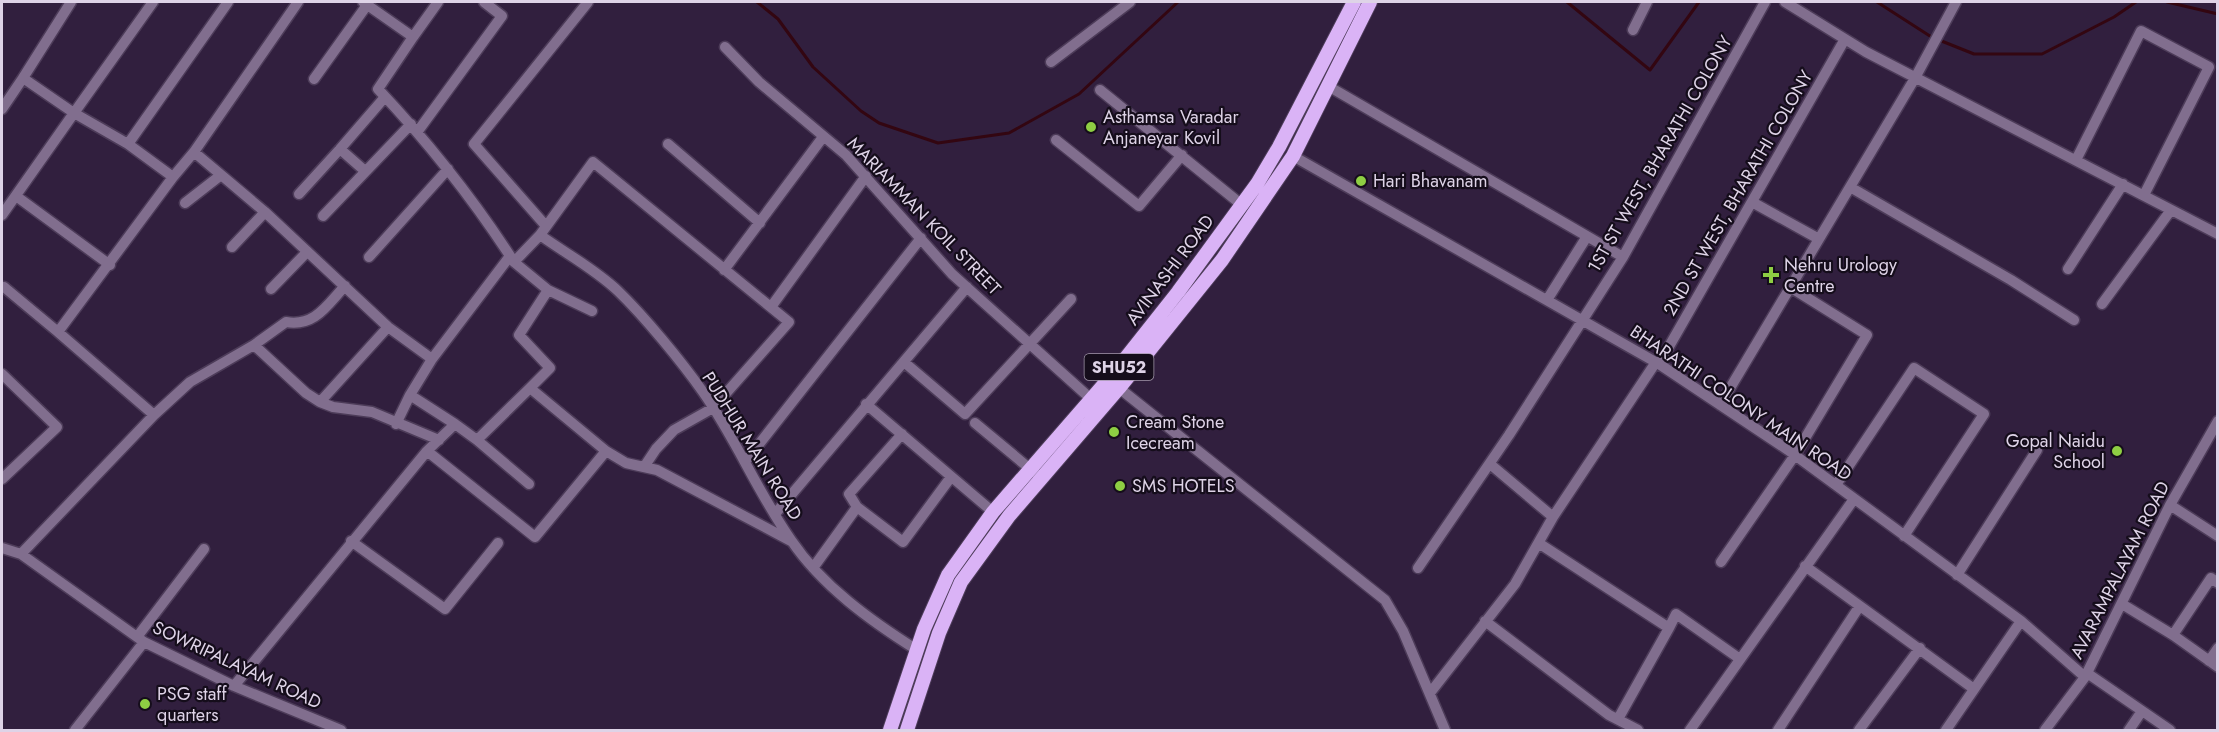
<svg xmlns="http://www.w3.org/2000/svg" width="2219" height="732" viewBox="0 0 2219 732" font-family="Jost,sans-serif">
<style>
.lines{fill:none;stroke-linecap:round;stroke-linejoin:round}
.stream{stroke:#330611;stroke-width:3}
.minor-casing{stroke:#4d3c59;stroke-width:13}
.major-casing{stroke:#4d3c59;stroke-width:16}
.minor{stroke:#816e8e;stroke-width:10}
.major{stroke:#dab3f6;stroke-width:14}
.poi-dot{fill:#8ece43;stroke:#150d1b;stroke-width:2}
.labels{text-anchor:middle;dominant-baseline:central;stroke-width:4.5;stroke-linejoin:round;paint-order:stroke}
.shield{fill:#150d1b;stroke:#a298aa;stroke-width:1.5}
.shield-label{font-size:16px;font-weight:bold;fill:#ded3e7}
.poi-label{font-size:18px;fill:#ded3e7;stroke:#150d1b;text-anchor:start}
.street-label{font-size:18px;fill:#ded3e7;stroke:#150d1b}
</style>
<rect width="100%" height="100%" fill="#311f3e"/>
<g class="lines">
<!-- stream -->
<path class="stream" d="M 757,2 L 778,19 L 813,67 L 861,111 L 879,123 L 938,143 L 1009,133 L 1079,94 L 1178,2
M 1567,2 L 1650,70 L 1699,2
M 1877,2 L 1933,38
M 2167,2 L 2218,14
M 1939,40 L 1974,54 L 2042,54 L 2114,17 L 2136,2"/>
<defs>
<path id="minor" d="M 153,2 L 74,113 L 128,144 L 173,177 L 194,152 L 298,2
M 363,2 L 413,37 L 378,89 C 428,142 474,200 514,262 L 540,235
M 1785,2 L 1866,52 L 2218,234
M 1633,30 L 1647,2
M 413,37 L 438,2
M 725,47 L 759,82 L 846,155 L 952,274 L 1091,399
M 1051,62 L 1130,2
M 314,79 L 367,5
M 1328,86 L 1623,257
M 1100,90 L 1242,205
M 2,109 L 23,78
M 418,131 L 502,16 L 484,2
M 1056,140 L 1139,206 L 1182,155
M 128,144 L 228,2
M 668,144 L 760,223
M 340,149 L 385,97
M 194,152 L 265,212 L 388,327 L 432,359 L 510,256
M 1293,156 L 1659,364 L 1788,450 L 2021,621 L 2085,677
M 2076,160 L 2141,31 L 2209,67 L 2144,195
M 1850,187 L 2011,280 L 2074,320
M 299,194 L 340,149 L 365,171
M 16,196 L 110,265
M 1752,202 L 1819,239
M 185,203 L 221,175
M 2,215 L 74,113 L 23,78 L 71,2
M 323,216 L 411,124
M 546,226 L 474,144 L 588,2
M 232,247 L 265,212
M 369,257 L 448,169
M 514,262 L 548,290 L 592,311
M 2068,269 L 2123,184
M 724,270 L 823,137
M 4,287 L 58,332 L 173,177
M 271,289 L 307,252
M 1547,300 L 1586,238
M 2102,304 L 2171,210
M 771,307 L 866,176
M 388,327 L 320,402 L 333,407 L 372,412 L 439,440
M 254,345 L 306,393 L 320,402
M 432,359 L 410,395 L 455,424
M 904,362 L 965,414 L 1071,299
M 1659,364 L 1845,39
M 2,374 L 57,427 L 2,479
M 530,388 L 550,368 L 519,335 L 548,290
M 1119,388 L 1385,600 L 1403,631 L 1445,730
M 866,404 L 993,512
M 1720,405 L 1915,78 L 1956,2
M 154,415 L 190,382 L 254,345 L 286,322 C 315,327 327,305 345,286
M 975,423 L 1035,473
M 396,424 L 410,395
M 477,440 L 529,484
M 427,451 L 535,537 L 606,451
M 745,462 L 921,238
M 1490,464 L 1553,517
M 644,467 L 656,449 L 674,430 L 713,408 L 789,322 L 593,162 L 540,235 C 565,253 595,269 618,291 C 644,316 682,362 703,392 C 736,439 758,493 791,540 C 822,586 871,621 917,650
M 1836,485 L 1914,368 L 1984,414 L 1904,536
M 2170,505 L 2218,536
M 857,507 L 903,542 L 951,477
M 775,514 L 967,287
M 351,541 L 445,609 L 498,543
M 1540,544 L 1669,628 L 1618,719
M 2,548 L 21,554 L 144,642 L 234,686 L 341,730
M 21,554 L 154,415 L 58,332
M 1721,562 L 1795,455 L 1867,335 L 1790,287
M 1805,566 L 1974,689
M 813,568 L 857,507 L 849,494 L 902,434
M 1418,568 L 1509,435 L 1623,257 L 1765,2
M 1957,575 L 2037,450
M 2122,604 L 2173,635 L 2218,667
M 1485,621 L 1609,715 L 1638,730
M 1669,628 L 1676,614 L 1740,659
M 2173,635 L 2211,578 L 2218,583
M 137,637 L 204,549
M 2209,661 L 2218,648
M 2087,673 L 2170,730
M 234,686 L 427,451 L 455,424 L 477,440 L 530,388 L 606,451 L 626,463 L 657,470 L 791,541
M 1430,693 L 1515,584 L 1553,517 L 1656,362
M 75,730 L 144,642
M 1690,730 L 1854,499
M 1778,730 L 1859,607
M 1859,730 L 1920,648
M 1946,730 L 2021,621
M 2045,730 L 2085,677 L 2170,505 L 2218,421
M 2129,730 L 2142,711"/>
<path id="major" d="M 890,730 L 924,629 L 948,575 L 993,512 L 1113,374 L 1178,292 L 1257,184 L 1279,147 L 1354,2
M 907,730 L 939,633 L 961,582 L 1009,516 L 1119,388 L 1222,260 L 1293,156 L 1370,2"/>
</defs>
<!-- minor casing -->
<use href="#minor" class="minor-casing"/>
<!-- major casing -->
<use href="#major" class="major-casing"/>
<!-- minor -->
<use href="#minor" class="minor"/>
<!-- major -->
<use href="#major" class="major"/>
</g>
<!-- markers -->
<g class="poi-dot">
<circle cx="1091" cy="127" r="6"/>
<circle cx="1361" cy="181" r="6"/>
<path d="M1768 266h6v6h6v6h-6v6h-6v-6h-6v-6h6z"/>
<circle cx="1114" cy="432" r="6"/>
<circle cx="2117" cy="451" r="6"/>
<circle cx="1120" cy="486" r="6"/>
<circle cx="145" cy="704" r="6"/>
</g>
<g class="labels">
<!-- shield labels -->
<rect class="shield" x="1084.5" y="354" width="69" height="26" rx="4.5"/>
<g class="shield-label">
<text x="1119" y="367">SHU52</text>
</g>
<!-- poi labels -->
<g class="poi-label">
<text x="1103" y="117">Asthamsa Varadar<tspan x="1103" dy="21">Anjaneyar Kovil</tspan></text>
<text x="1373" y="181">Hari Bhavanam</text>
<text x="1784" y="265">Nehru Urology<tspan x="1784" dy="21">Centre</tspan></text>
<text x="1126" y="422">Cream Stone<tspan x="1126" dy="21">Icecream</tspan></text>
<text x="2105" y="441" text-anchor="end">Gopal Naidu<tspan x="2105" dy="21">School</tspan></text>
<text x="1132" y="486">SMS HOTELS</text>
<text x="157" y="694">PSG staff<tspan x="157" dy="21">quarters</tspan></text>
</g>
<!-- street labels -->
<g class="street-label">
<text transform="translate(1660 154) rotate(-60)">1ST ST WEST, BHARATHI COLONY</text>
<text transform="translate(1738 193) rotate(-60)">2ND ST WEST, BHARATHI COLONY</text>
<text transform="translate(924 216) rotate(46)">MARIAMMAN KOIL STREET</text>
<text transform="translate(1170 270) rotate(-53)">AVINASHI ROAD</text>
<text transform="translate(1741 403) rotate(34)">BHARATHI COLONY MAIN ROAD</text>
<text transform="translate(752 446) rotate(58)">PUDHUR MAIN ROAD</text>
<text transform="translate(2120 570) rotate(-63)">AVARAMPALAYAM ROAD</text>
<text transform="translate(237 665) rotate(25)">SOWRIPALAYAM ROAD</text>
</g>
</g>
<!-- border -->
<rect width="2219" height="732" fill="none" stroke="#ded3e7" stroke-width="6"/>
</svg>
